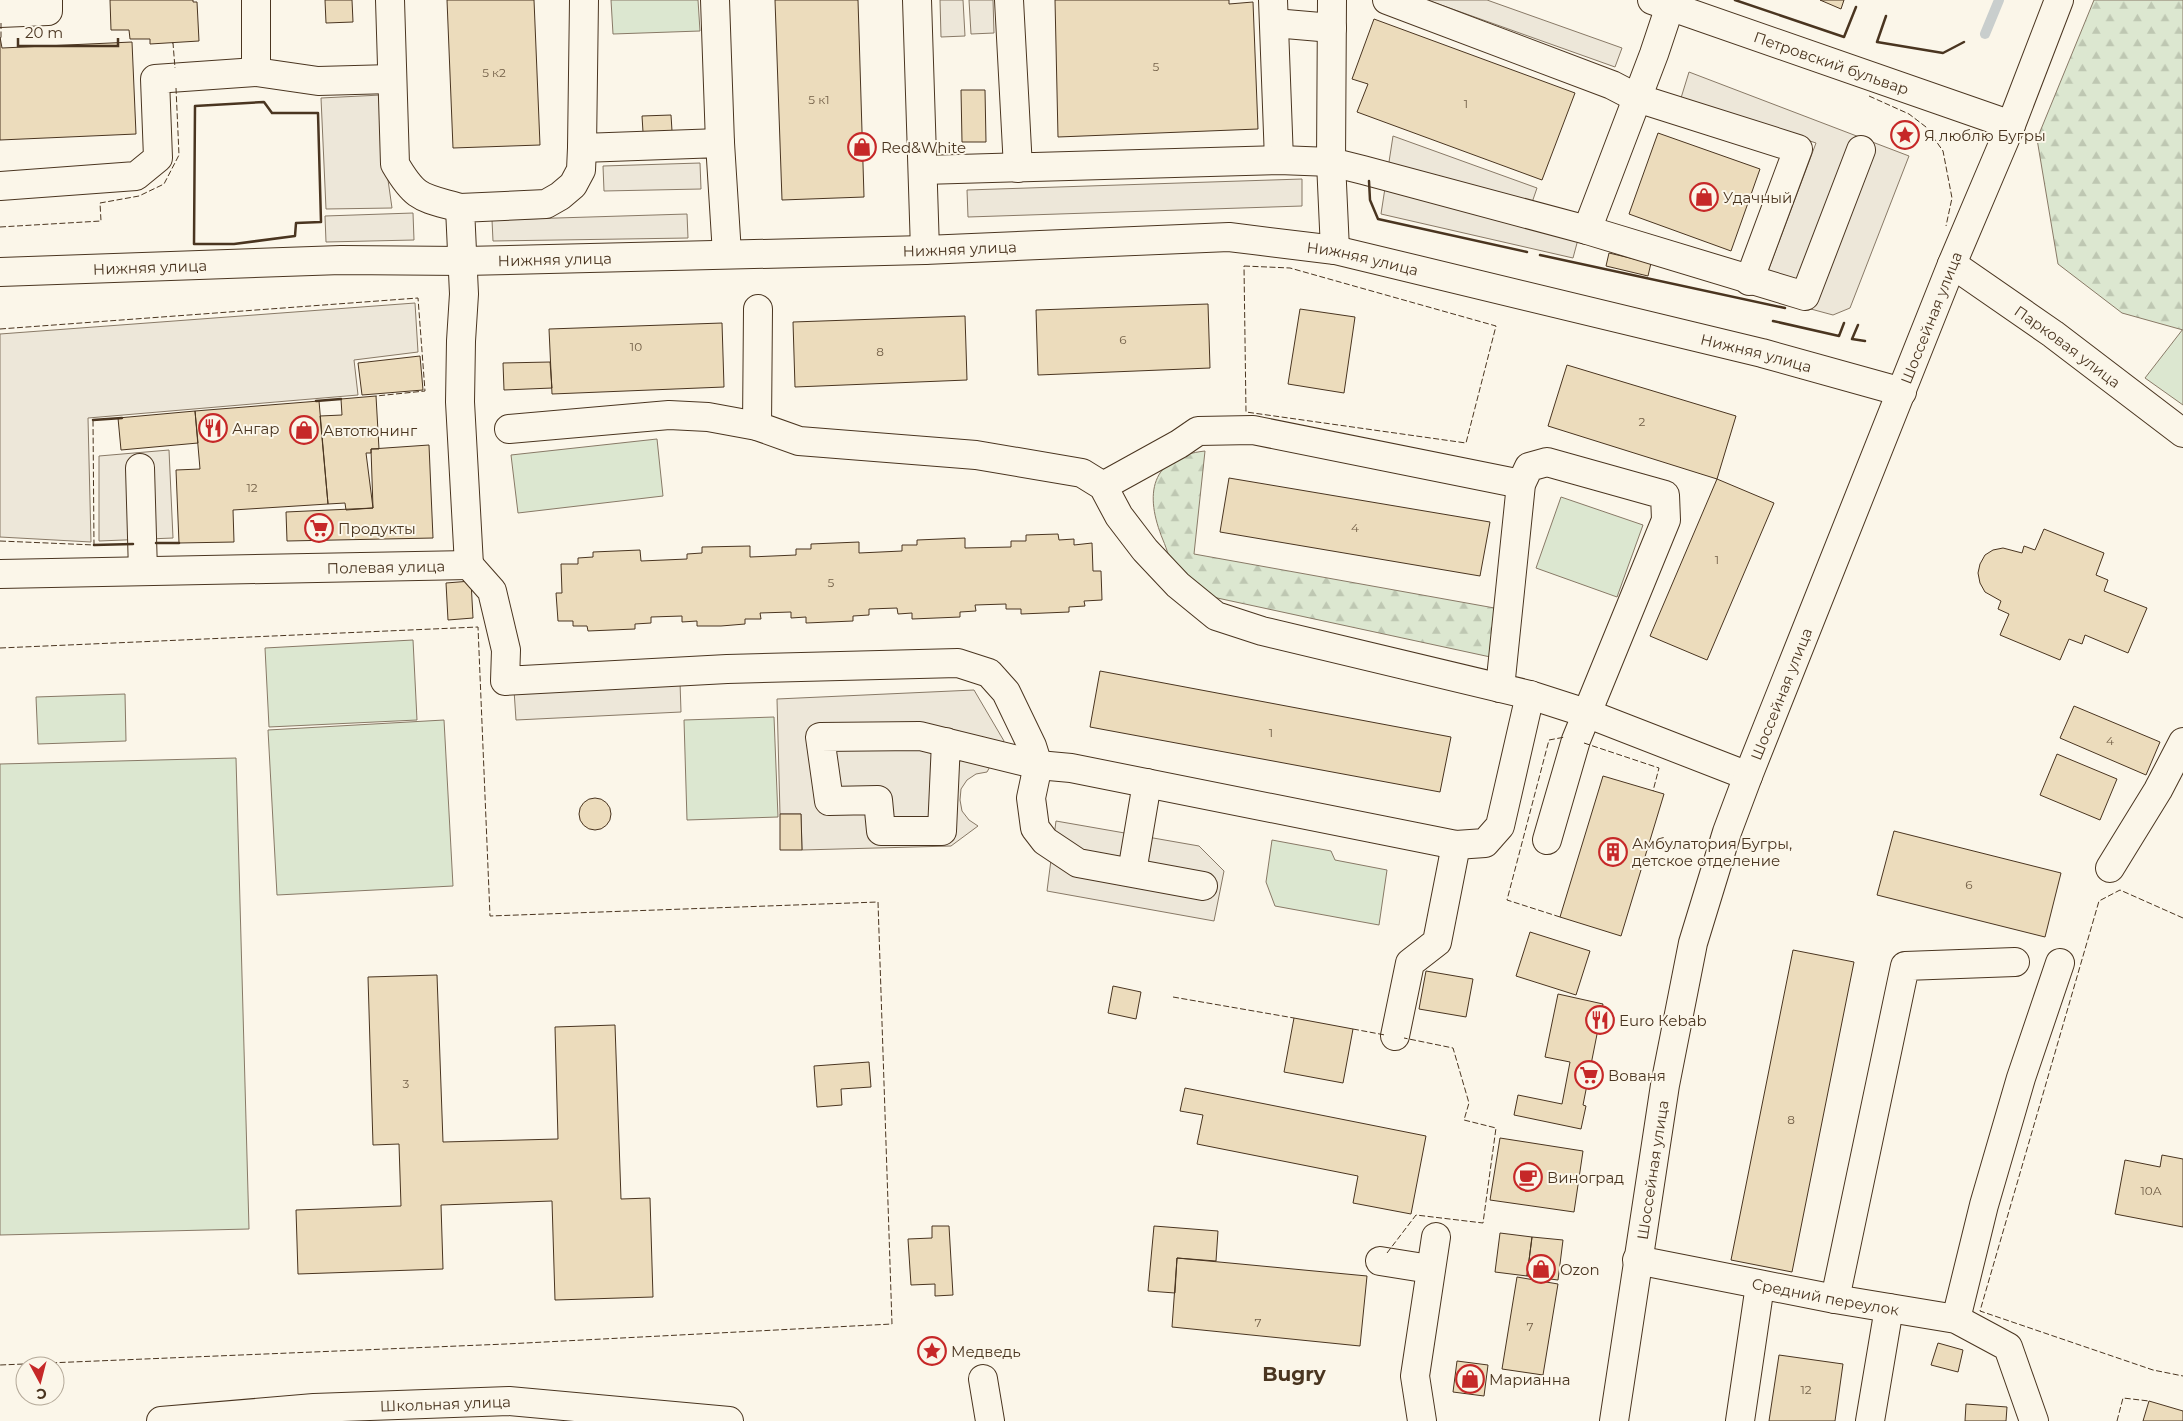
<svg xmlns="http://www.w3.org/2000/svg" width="2183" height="1421" viewBox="0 0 2183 1421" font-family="Montserrat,sans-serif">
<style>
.green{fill:#dce7d0;stroke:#887966}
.forest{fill:url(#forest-firs);stroke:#887966}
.parking{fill:#ede7d9;stroke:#887966}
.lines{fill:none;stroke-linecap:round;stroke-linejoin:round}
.stream{stroke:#c9cecd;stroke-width:10}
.building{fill:#ecdcbc;stroke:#4a3520}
.minor-casing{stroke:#4a3520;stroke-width:30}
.major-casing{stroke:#4a3520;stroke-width:30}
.minor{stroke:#fbf6e9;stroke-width:28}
.major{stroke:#fbf6e9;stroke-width:28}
.fence{stroke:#4a3520;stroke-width:1;stroke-dasharray:6 2.5;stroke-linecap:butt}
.wall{stroke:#4a3520;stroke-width:2.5}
.labels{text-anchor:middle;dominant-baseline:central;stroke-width:4;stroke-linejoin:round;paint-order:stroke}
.number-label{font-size:12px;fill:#725f47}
.street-label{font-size:15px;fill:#4a3520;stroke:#fbf6e9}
.poi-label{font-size:15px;fill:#4a3520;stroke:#fbf6e9;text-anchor:start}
.district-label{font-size:20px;font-weight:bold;fill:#4a3520;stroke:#fbf6e9}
</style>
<defs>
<pattern id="forest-firs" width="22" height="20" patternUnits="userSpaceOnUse" patternTransform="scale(1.25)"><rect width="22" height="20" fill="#dce7d0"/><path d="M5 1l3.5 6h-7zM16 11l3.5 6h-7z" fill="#bec7b2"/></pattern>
</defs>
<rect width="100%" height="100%" fill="#fbf6e9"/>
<!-- green -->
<path class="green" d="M 611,0 L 698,0 L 700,31 L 613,34 Z
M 2183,329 L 2183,405 L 2145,378 Z
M 657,439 L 663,496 L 518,513 L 511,455 Z
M 1561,497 L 1643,525 L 1617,597 L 1536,568 Z
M 413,640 L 417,720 L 269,727 L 265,648 Z
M 125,694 L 126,741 L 38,744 L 36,697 Z
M 774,717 L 778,817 L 687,820 L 684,720 Z
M 444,720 L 453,886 L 277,895 L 268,730 Z
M 236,758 L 249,1229 L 0,1235 L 0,764 Z
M 1272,840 L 1331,851 L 1335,860 L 1387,870 L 1379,925 L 1275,906 L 1266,882 Z"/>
<!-- forest -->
<path class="forest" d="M 2094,0 L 2183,0 L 2183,330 L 2122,313 L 2058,264 L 2037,139 Z
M 1205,451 L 1194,554 L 1500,609 L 1495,658 L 1208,596 C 1198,587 1184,579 1175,569 C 1170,562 1167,549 1163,540 C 1144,494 1150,457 1205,451 Z"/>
<!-- parking -->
<path class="parking" d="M 940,0 L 963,0 L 965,36 L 941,37 Z
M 969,0 L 993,0 L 994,33 L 971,34 Z
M 1427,0 L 1487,0 L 1622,48 L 1615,67 Z
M 1689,72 L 1909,156 L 1850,308 L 1833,315 L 1759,295 L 1816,143 L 1681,98 Z
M 381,95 L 383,145 L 392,208 L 326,209 L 321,98 Z
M 1393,136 L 1537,188 L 1526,220 L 1580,232 L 1573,258 L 1381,214 Z
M 700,163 L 701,189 L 604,191 L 603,166 Z
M 1302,179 L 1302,206 L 968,217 L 967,190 Z
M 413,213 L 414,240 L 326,242 L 325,216 Z
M 687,214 L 688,238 L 493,241 L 492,220 Z
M 415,303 L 418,352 L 354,360 L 358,395 L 88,418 L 91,542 L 0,537 L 0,334 Z
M 169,450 L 173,538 L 99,541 L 99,456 Z
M 680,682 L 681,712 L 516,720 L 514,690 Z
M 974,690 L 1004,741 L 987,772 L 976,774 L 967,780 L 961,789 L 960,800 L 962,811 L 969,820 L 978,826 L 951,846 L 802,850 L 801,814 L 780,814 L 777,699 Z
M 1056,821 L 1199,846 L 1224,871 L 1214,921 L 1047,891 Z"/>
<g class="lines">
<!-- stream -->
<path class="stream" d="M 1985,34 L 1999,0"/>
</g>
<!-- building -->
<path class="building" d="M 110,0 L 193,0 L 193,2 L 197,2 L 199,41 L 150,44 L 150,39 L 130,39 L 129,30 L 111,30 Z
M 325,0 L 352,0 L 353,22 L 326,23 Z
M 447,0 L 534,0 L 540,145 L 453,148 Z
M 775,0 L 858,0 L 864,197 L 782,200 Z
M 1055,0 L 1229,0 L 1229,4 L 1253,2 L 1258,129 L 1058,137 Z
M 1820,0 L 1844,0 L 1841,9 Z
M 1374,19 L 1575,93 L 1542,180 L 1357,112 L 1368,84 L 1352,79 Z
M 0,37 L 2,48 L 132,42 L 136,134 L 0,140 Z
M 961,90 L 985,90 L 986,142 L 962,142 Z
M 671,115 L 672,131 L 643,132 L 642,116 Z
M 1658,133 L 1760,169 L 1731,251 L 1629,214 Z
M 1609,253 L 1651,263 L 1648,276 L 1606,266 Z
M 1208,304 L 1210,368 L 1038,375 L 1036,310 Z
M 1300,309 L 1355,317 L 1344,393 L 1288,384 Z
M 965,316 L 967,380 L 795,387 L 793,322 Z
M 722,323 L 724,387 L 552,394 L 549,329 Z
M 420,356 L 423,390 L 362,395 L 358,363 Z
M 550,362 L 552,388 L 504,390 L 503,363 Z
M 1567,365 L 1736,416 L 1717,479 L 1548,426 Z
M 376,396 L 379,449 L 371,449 L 371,453 L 366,453 L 373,508 L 346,510 L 345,503 L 328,504 L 320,416 L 342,415 L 341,399 Z
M 319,401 L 328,504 L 233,510 L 234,542 L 179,543 L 176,470 L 200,469 L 195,411 Z
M 195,411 L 198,443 L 121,450 L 118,418 Z
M 429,445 L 433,538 L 287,541 L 286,512 L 373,508 L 371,449 Z
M 1229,478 L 1490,522 L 1480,576 L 1220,532 Z
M 1717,479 L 1774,503 L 1707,660 L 1650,636 Z
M 2044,529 L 2104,553 L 2096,575 L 2108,580 L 2104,591 L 2147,608 L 2128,653 L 2085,635 L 2082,644 L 2069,639 L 2060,660 L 2000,635 L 2009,614 L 1998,609 L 2001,601 L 1985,592 L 1980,583 L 1978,573 L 1980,564 L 1985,555 L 1993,550 L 2003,548 L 2022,553 L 2024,546 L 2035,550 Z
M 1058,534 L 1059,540 L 1074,539 L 1074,545 L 1092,543 L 1093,571 L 1101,571 L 1102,600 L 1084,601 L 1085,606 L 1069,607 L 1069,612 L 1021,614 L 1021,609 L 1006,609 L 1006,604 L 975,605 L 976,611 L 960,612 L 960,617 L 912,619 L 912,613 L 898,614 L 897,608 L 869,609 L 869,615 L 853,616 L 853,621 L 806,623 L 806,617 L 791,618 L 791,612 L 760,613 L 761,619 L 745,619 L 745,624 L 721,626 L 697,626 L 697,621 L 682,622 L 682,616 L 651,617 L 651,623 L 635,624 L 635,629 L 588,631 L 587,626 L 573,626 L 573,621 L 558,621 L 556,593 L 562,593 L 561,564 L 578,564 L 578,558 L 593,557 L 593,552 L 640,550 L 641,561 L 687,559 L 687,554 L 702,553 L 702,547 L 750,546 L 750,557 L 796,555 L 796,549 L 811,549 L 811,544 L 859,542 L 859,553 L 902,551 L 902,545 L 917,545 L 917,540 L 965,538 L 965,548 L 1011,547 L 1011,541 L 1026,541 L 1026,535 Z
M 471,581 L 473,618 L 448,620 L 446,583 Z
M 1100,671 L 1451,737 L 1440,792 L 1090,727 Z
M 2074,706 L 2160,742 L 2146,775 L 2060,738 Z
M 2057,754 L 2117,779 L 2100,820 L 2040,795 Z
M 1603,776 L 1664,794 L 1621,936 L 1560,917 Z
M579 814a16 16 0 1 1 32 0a16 16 0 1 1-32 0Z
M 780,814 L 801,814 L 802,850 L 780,850 Z
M 1894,831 L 2061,873 L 2045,937 L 1877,895 Z
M 1530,932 L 1590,951 L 1576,995 L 1516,976 Z
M 1793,950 L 1854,962 L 1792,1272 L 1731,1260 Z
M 1426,971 L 1473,979 L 1466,1017 L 1419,1009 Z
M 437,975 L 443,1142 L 558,1139 L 555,1027 L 615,1025 L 621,1199 L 650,1198 L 653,1297 L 555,1300 L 552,1201 L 441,1205 L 443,1269 L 298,1274 L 296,1210 L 401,1206 L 399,1144 L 373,1145 L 368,977 Z
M 1113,986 L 1141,992 L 1136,1019 L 1108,1013 Z
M 1558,994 L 1603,1004 L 1583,1105 L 1586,1106 L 1581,1129 L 1514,1115 L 1518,1095 L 1562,1104 L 1570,1062 L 1545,1057 Z
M 1294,1018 L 1353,1029 L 1343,1083 L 1284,1072 Z
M 869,1062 L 871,1087 L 841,1089 L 842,1105 L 817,1107 L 814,1066 Z
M 1185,1088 L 1426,1136 L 1411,1214 L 1353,1203 L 1358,1176 L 1197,1144 L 1203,1115 L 1180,1111 Z
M 1500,1138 L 1583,1151 L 1574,1212 L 1490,1200 Z
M 2162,1155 L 2183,1159 L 2183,1227 L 2115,1214 L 2125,1160 L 2160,1167 Z
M 932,1226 L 949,1226 L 953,1295 L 935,1296 L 935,1284 L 911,1285 L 908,1239 L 932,1238 Z
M 1154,1226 L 1218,1231 L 1216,1261 L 1177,1258 L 1175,1293 L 1148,1291 Z
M 1500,1233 L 1532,1237 L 1527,1276 L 1495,1272 Z
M 1532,1237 L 1563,1240 L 1558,1280 L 1527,1276 Z
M 1177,1258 L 1367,1276 L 1360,1346 L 1172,1327 Z
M 1517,1277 L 1558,1284 L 1543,1375 L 1502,1369 Z
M 1938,1343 L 1963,1350 L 1958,1372 L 1931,1365 Z
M 1779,1355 L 1843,1364 L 1835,1421 L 1769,1421 Z
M 1457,1361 L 1488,1365 L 1484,1396 L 1453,1392 Z
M 2149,1401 L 2183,1411 L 2183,1421 L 2143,1421 Z
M 1966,1404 L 2007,1407 L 2006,1421 L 1965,1421 Z"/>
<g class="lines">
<defs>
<g id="minor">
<path d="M 256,0 L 256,72 L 318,81 L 392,79"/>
<path d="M 390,0 L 395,164 C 416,200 422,197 460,208"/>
<path d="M 584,0 L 582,148 L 720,143 L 727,254"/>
<path d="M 715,0 L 720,143"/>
<path d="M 917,0 L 925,250"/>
<path d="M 1009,0 L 1018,168"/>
<path d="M 1273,0 L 1279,160"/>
<path d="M 1332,0 L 1331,162 L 1335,250"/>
<path d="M 1387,0 L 1612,85 L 1637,98 L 1798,149 L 1749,281"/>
<path id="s1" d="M 1652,0 L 2011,125"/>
<path d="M 0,13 L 48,11 L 48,0"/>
<path d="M 1274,23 L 1332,28"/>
<path d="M 923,170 L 1279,160 L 1331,162 L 1363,170 L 1587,230 L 1805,296 L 1861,150"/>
<path d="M 0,186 L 136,176 L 158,158 L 155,79 L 256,72"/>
<path d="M 1587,230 L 1654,54 L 1672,0"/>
<path id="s2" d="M 1952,264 L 2053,334 L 2183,433"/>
<path id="s3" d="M 0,272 L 341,260 L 464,261 L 925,250 L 1229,237 L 1335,250 L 1762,353 L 1902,392"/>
<path d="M 757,426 L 758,309"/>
<path d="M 509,429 L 669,415 L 708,417 L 757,426 L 799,441 L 976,455 L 1082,473 L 1103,486 L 1119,516 L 1145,550 L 1178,585 L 1216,616 L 1262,631 L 1530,695 L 1586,713 L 1748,776"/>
<path d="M 140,468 L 143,571"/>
<path d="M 1103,486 L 1179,444 L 1198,431 L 1253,430 L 1521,484"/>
<path d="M 469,565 L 492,591 L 506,650 L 505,681 L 727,669 L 958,663 L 989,673 L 1006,692 L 1032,746 L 1038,765 L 1031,798 L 1035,828 L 1045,841 L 1078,863 L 1203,886"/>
<path d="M 469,565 L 460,402 L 461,341 L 464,294 L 460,208 L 546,204 L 560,196 L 573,185 L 581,170 L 582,148"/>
<path id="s4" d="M 0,574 L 469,565"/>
<path d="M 1500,688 L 1521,484 L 1529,467 L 1547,462 L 1665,495 L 1666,520 L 1576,740 L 1547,840"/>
<path d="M 946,742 L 942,831 L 881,831 L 878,800 L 829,801 L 820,737 L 920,736 L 1038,765 L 1071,768 L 1456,845 L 1485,843 L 1500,826 L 1530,695"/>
<path d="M 2110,868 L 2158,790 L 2183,742"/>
<path d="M 1132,872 L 1147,783"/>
<path d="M 1395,1036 L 1410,963 L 1437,942 L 1456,845"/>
<path id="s5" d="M 1637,1260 L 1835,1299 L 1956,1319 L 2008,1347 L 2034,1421"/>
<path d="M 1380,1261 L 1430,1269"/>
<path d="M 1835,1299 L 1905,966 L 2015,962"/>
<path d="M 1956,1319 L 1984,1205 L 2021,1078 L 2060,963"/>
<path d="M 983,1379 L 990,1421"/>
<path id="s6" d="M 161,1421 L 314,1408 L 509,1401 L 729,1421"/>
<path d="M 1422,1421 L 1415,1376 L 1436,1237"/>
<path d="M 1740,1421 L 1760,1285"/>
<path d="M 1870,1421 L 1889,1308"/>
</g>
<g id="major">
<path id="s7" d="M 1614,1421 L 1665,1085 L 1693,943 L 1727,832 L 1748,776 L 1952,264 L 2011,125 L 2059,0"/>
</g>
</defs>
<!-- minor casing -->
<use href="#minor" class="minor-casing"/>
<!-- major casing -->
<use href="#major" class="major-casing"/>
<!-- minor -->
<use href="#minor" class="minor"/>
<!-- major -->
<use href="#major" class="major"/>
<!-- fence -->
<path class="fence" d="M 1,23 L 1,40
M 172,43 L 173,43 L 175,68
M 1869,96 L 1909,114 L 1926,127 L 1943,151 L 1952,198 L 1946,226
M 0,227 L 101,221 L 100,203 L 139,196 L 164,184 L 179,155 L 176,88
M 1244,266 L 1290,268 L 1496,326 L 1466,443 L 1246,412 Z
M 0,329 L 418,298 L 425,391 L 376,396
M 0,541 L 94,545 L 93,420
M 0,648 L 478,627 L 490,916 L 878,902 L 892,1324 L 506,1344 L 0,1365
M 1584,743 L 1659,768 L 1653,791
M 1560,917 L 1507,900 L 1549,740 L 1565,737
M 2183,918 L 2120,890 L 2099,901 L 1980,1311 L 2153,1370 L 2183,1376
M 1173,997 L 1294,1018
M 1353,1029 L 1385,1035
M 1387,1253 L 1416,1215 L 1483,1223 L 1496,1128 L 1464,1120 L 1469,1103 L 1453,1048 L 1404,1038
M 2117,1421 L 2123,1398 L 2149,1401"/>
<!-- wall -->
<path class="wall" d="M 1735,0 L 1844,37 L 1856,7
M 1886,16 L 1877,42 L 1943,53 L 1964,42
M 264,102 L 272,113 L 318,113 L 321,222 L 296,223 L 295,236 L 234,244 L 194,244 L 195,106 Z
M 1369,181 L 1370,200 L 1378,219 L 1527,252
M 1540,255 L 1785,308
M 1773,321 L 1839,336 L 1844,323
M 1858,325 L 1852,339 L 1865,341
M 316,401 L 341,399
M 93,420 L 122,418
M 156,543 L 179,543
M 94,545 L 133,544"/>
</g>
<!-- icons -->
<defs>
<symbol id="sight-ring" viewBox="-11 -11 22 22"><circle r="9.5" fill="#fbf6e9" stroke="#c62828" stroke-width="1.5"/><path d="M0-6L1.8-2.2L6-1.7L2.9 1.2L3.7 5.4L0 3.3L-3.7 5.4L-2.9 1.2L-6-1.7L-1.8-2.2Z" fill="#c62828"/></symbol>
<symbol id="shop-ring" viewBox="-11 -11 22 22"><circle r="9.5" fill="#fbf6e9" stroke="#c62828" stroke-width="1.5"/><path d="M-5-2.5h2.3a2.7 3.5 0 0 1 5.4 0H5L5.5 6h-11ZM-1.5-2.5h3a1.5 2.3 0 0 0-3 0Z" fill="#c62828"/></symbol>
<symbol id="restaurant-ring" viewBox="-11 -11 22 22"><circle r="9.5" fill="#fbf6e9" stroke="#c62828" stroke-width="1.5"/><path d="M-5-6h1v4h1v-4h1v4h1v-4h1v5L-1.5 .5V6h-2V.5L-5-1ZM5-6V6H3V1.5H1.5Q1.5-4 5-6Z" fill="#c62828"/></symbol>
<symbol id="supermarket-ring" viewBox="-11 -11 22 22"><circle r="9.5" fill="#fbf6e9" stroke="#c62828" stroke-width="1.5"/><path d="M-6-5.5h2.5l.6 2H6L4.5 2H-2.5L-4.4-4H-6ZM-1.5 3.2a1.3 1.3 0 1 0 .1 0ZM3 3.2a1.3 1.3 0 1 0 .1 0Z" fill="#c62828"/></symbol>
<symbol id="building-ring" viewBox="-11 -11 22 22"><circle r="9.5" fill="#fbf6e9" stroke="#c62828" stroke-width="1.5"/><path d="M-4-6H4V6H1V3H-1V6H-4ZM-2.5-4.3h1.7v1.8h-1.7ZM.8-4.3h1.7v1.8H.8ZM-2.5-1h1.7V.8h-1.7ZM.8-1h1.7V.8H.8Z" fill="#c62828"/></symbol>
<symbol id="cafe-ring" viewBox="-11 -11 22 22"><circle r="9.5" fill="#fbf6e9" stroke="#c62828" stroke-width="1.5"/><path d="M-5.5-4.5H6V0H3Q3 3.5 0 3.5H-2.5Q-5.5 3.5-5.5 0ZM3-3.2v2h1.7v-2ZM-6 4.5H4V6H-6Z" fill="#c62828"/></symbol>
</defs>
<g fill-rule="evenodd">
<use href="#sight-ring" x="1889" y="119" width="32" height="32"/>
<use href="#shop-ring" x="846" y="131" width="32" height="32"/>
<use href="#shop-ring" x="1688" y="181" width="32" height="32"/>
<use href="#restaurant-ring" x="197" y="412" width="32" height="32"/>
<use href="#shop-ring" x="288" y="414" width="32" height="32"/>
<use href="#supermarket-ring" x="303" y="512" width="32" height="32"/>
<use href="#building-ring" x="1597" y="836" width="32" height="32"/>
<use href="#restaurant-ring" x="1584" y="1004" width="32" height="32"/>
<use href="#supermarket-ring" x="1573" y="1059" width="32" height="32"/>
<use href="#cafe-ring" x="1512" y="1161" width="32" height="32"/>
<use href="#shop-ring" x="1525" y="1253" width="32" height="32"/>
<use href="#sight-ring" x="916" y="1335" width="32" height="32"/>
<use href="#shop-ring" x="1454" y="1363" width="32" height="32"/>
</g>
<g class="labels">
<!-- number labels -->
<g class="number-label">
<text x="1156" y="66">5</text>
<text x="494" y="72">5 к2</text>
<text x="819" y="99">5 к1</text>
<text x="1466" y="103">1</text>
<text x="1123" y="339">6</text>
<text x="636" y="346">10</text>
<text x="880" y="351">8</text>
<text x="1642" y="421">2</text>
<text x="252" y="487">12</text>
<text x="1355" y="527">4</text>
<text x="1717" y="559">1</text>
<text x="831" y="582">5</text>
<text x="1271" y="732">1</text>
<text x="2110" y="740">4</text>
<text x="1969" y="884">6</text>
<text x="406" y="1083">3</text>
<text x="1791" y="1119">8</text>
<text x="2151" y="1190">10А</text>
<text x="1258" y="1322">7</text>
<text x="1530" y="1326">7</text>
<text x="1806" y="1389">12</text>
</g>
<!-- street labels -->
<g class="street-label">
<text stroke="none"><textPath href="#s1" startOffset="190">Петровский бульвар</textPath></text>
<text stroke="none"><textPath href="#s3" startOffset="960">Нижняя улица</textPath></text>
<text stroke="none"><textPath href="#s3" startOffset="555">Нижняя улица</textPath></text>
<text stroke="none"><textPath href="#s3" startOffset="1365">Нижняя улица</textPath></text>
<text stroke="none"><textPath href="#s3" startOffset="150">Нижняя улица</textPath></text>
<text stroke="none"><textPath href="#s7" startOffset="1154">Шоссейная улица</textPath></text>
<text stroke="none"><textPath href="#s2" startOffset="142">Парковая улица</textPath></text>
<text stroke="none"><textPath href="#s3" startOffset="1770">Нижняя улица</textPath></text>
<text stroke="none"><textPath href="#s4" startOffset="386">Полевая улица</textPath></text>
<text stroke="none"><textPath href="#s7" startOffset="749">Шоссейная улица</textPath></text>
<text stroke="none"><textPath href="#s7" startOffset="254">Шоссейная улица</textPath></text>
<text stroke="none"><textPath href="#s5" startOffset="192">Средний переулок</textPath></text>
<text stroke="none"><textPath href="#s6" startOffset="285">Школьная улица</textPath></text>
</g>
<!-- poi labels -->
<g class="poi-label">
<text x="1924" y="135">Я люблю Бугры</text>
<text x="881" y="147">Red&amp;White</text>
<text x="1723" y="197">Удачный</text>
<text x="232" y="428">Ангар</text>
<text x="323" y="430">Автотюнинг</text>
<text x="338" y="528">Продукты</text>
<text x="1632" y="843">Амбулатория Бугры,<tspan x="1632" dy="17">детское отделение</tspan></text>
<text x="1619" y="1020">Еuro Кеbаb</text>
<text x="1608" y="1075">Вованя</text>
<text x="1547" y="1177">Виноград</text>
<text x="1560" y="1269">Ozon</text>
<text x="951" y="1351">Медведь</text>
<text x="1489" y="1379">Марианна</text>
</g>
<!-- district labels -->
<g class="district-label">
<text x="1294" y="1374">Bugry</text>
</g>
</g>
<!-- north arrow -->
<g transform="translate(40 1381) rotate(173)"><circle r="24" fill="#fbf6e9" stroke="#b4a999"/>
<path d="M0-4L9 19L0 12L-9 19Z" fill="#c62828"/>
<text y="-8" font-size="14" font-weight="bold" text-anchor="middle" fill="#4a3520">С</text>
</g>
<!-- scale -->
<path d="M18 38v8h100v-8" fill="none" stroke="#4a3520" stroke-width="2.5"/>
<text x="25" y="38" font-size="15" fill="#4a3520" stroke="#fbf6e9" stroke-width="4" paint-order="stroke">20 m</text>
</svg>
